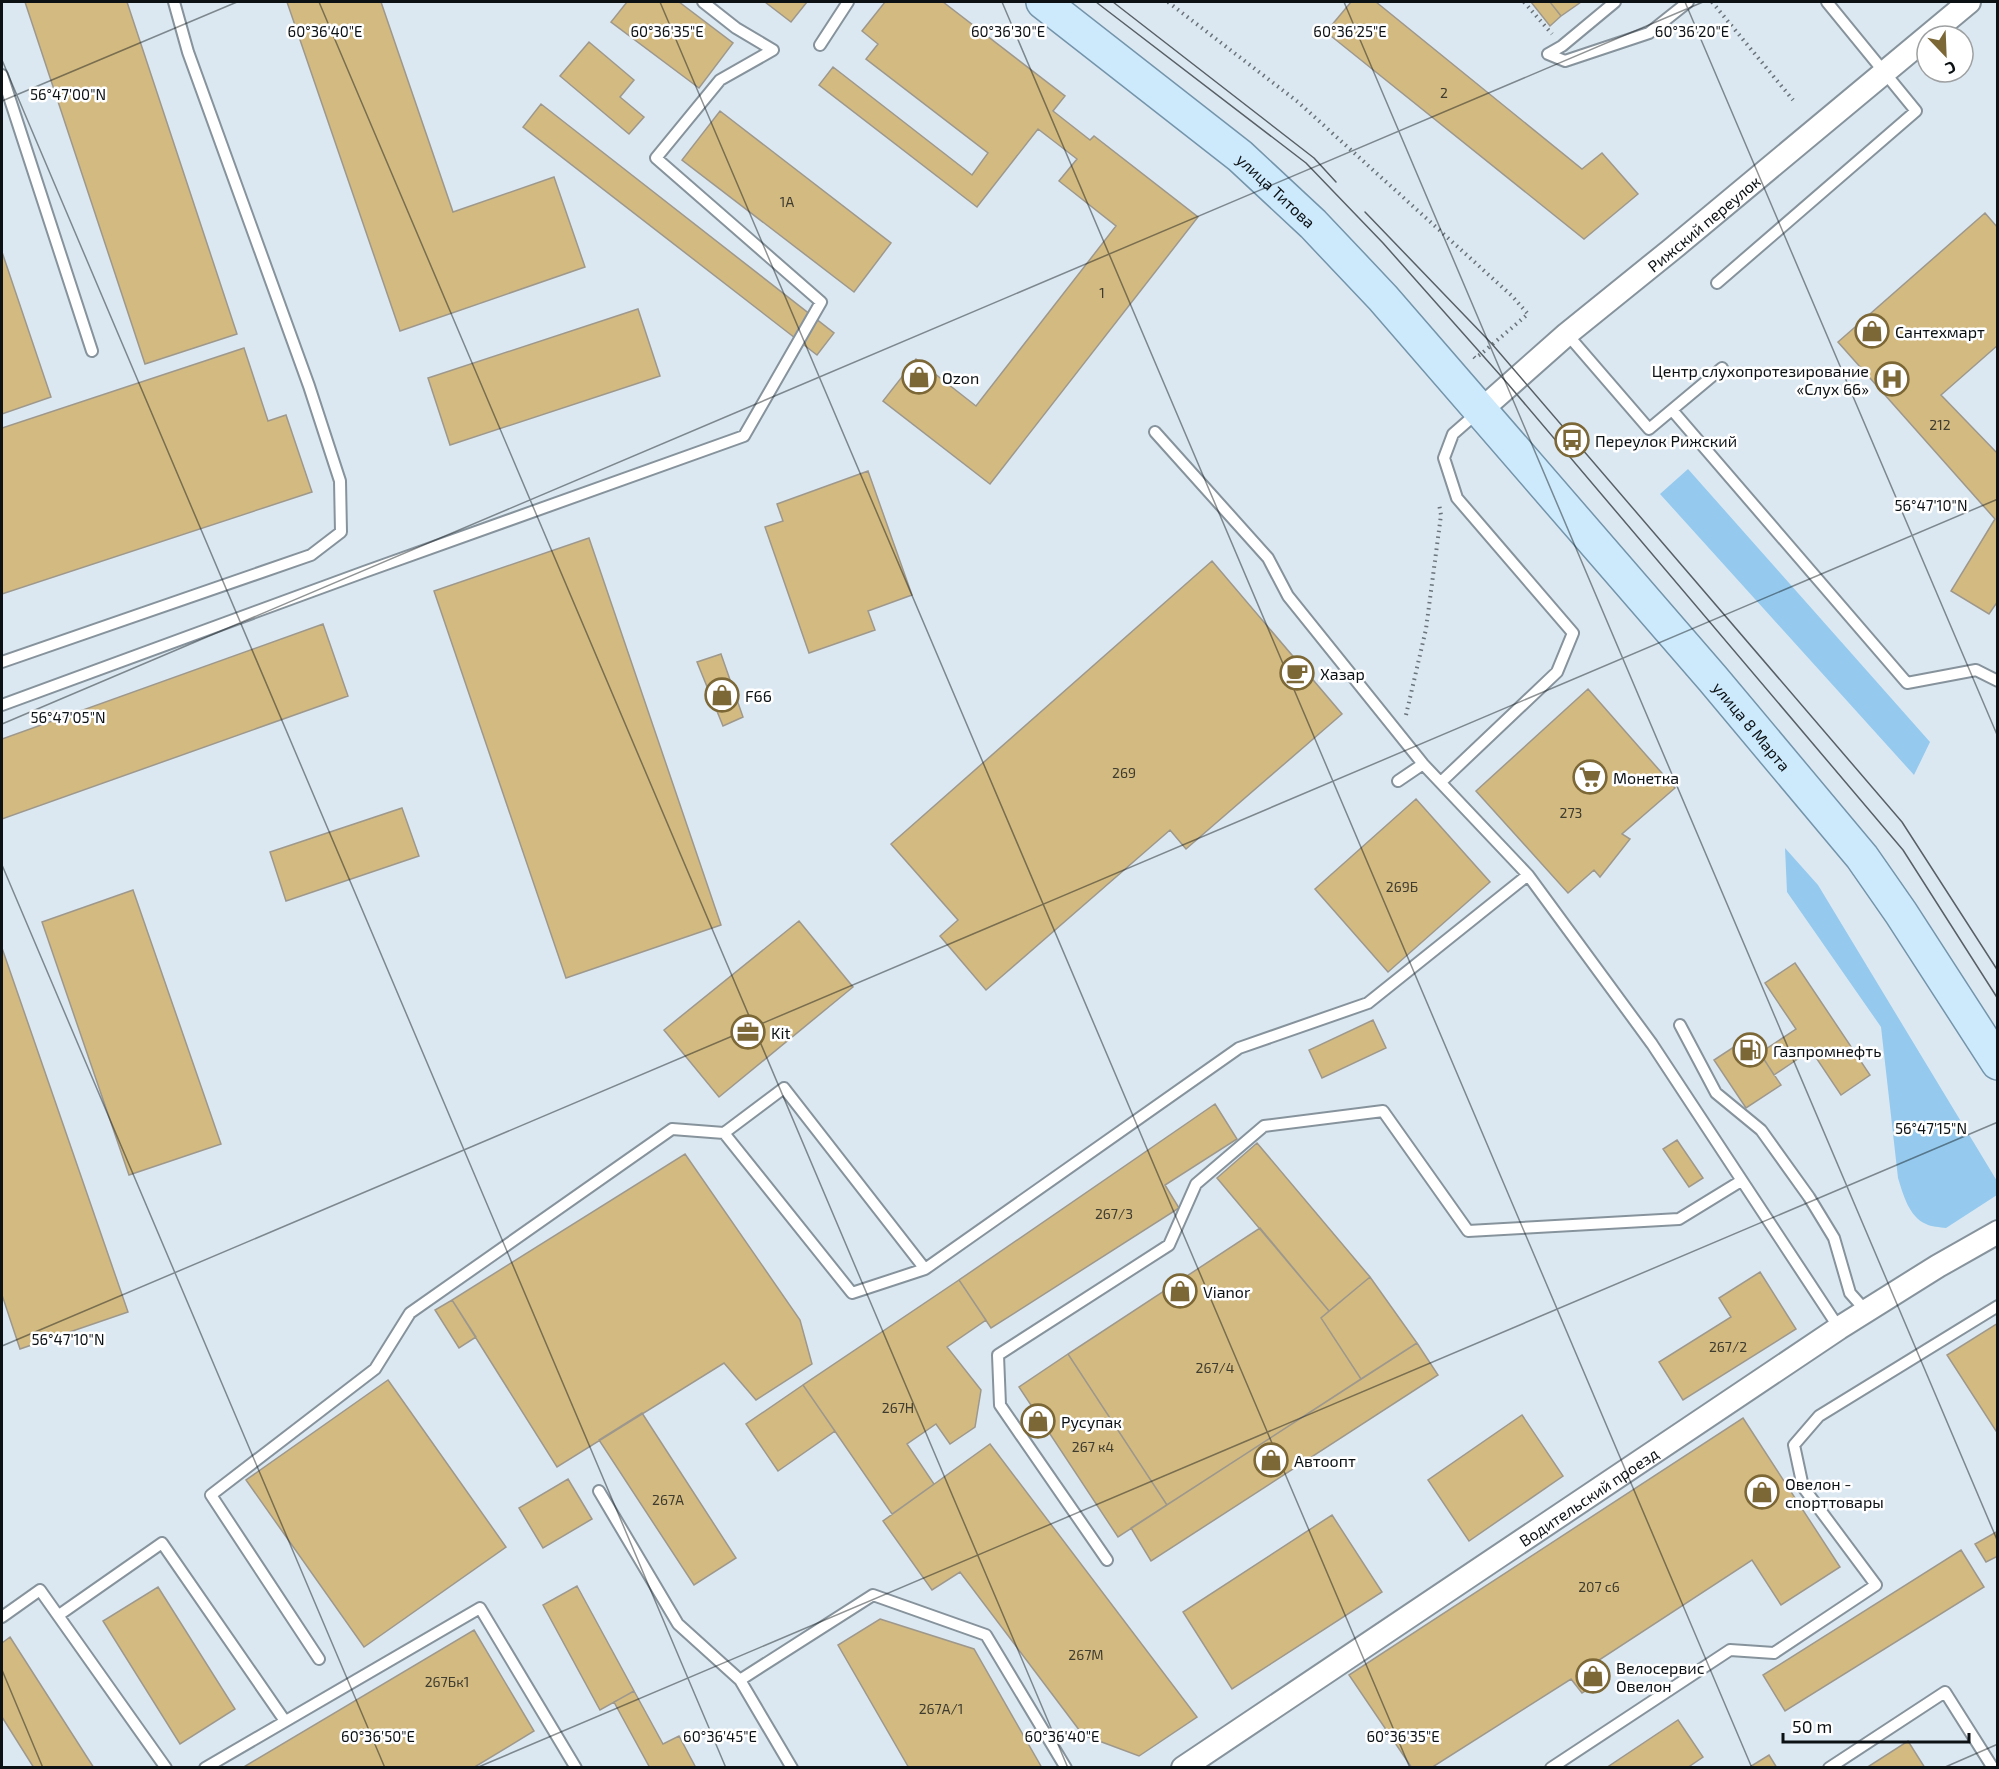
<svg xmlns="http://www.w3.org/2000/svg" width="1999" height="1769" viewBox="0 0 1999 1769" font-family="'Exo 2',sans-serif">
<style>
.green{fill:#95caee}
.building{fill:#d3ba80;stroke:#9e988c;stroke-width:1.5}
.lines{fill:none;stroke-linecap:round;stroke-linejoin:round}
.lane-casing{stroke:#87939c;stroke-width:14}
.street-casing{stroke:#87939c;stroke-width:26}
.primary-casing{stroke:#7494aa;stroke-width:36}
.path{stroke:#6a7379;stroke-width:4;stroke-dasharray:1.5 4.5;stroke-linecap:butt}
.lane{stroke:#fff;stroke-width:10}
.street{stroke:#fff;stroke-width:22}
.primary{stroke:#cde9fc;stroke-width:33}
.tram{stroke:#586065;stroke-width:1.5}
.ticks{fill:none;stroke:#0c1114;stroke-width:1.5;stroke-opacity:0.45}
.labels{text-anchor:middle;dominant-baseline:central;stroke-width:5;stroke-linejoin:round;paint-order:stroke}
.number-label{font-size:14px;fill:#3e3b2f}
.street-label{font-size:16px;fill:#0c1114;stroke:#fff}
.poi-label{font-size:16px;fill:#0c1114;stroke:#fff;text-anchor:start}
.ticks-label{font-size:15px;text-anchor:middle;fill:#0c1114;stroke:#fff;stroke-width:5;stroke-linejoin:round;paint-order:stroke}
</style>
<rect width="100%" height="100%" fill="#dbe8f2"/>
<!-- green -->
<path class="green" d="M 1688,469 L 1930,742 L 1914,775 L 1660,494 Z
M 1785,848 L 1818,885 L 1997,1181 L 1997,1195 L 1946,1228 C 1940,1227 1931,1227 1926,1224 C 1909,1217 1903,1194 1898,1178 L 1881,1027 L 1787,892 Z"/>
<!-- building -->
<path class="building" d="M 25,2 L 127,2 L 237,334 L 145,364 Z
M 287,2 L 381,2 L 453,212 L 554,177 L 585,267 L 400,331 Z
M 627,2 L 679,2 L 733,43 L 699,88 L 611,22 Z
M 765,2 L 807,2 L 791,22 Z
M 885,2 L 943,2 L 1065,96 L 1053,111 L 1090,140 L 1094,136 L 1198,217 L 990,484 L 883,401 L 916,359 L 976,406 L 1116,226 L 1059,181 L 1077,159 L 1038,129 L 977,207 L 819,85 L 833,67 L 972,175 L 988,153 L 866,59 L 878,44 L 862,31 Z
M 1351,2 L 1376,2 L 1582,169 L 1602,153 L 1638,194 L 1584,239 L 1326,32 Z
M 1531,2 L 1550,2 L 1561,16 L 1550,26 Z
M 1550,2 L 1581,2 L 1561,16 Z
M 589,42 L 634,80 L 620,97 L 644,117 L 629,134 L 560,76 Z
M 541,104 L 834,333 L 817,355 L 523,127 Z
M 720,111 L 891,243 L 854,292 L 682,160 Z
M 1985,213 L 1998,228 L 1998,345 L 1941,395 L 1998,454 L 1998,601 L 1989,614 L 1951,591 L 1995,519 L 1838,342 Z
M 2,252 L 51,397 L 2,414 Z
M 638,309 L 660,376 L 450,445 L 428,378 Z
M 244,348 L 268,421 L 286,415 L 312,492 L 2,594 L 2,428 Z
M 868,471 L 912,595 L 868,611 L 875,630 L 809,653 L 765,527 L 783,521 L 777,504 Z
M 589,538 L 721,925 L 566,978 L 434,591 Z
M 1212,561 L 1342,714 L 1186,849 L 1170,830 L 986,990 L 940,936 L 958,920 L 891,844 Z
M 323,624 L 348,696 L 2,819 L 2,739 Z
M 721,654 L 743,717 L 723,726 L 697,662 Z
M 1588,689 L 1675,788 L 1622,834 L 1630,839 L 1600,877 L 1594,870 L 1568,893 L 1476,791 Z
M 1416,799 L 1490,882 L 1388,972 L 1315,889 Z
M 402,808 L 419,856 L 286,901 L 270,852 Z
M 133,890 L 221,1144 L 129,1175 L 42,922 Z
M 799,921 L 853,987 L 719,1097 L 664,1030 Z
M 2,948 L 128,1312 L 20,1349 L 2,1295 Z
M 1795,963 L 1870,1075 L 1841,1095 L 1811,1050 L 1774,1075 L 1760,1053 L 1796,1029 L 1765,983 Z
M 1373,1020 L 1386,1048 L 1322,1078 L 1309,1050 Z
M 1749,1037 L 1781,1085 L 1746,1108 L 1714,1060 Z
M 1215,1104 L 1237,1139 L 1165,1185 L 1179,1208 L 991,1328 L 959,1280 Z
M 1677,1140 L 1703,1178 L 1689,1187 L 1663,1149 Z
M 1257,1143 L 1370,1277 L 1329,1311 L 1217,1178 Z
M 685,1154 L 800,1320 L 812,1364 L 756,1400 L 724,1363 L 557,1467 L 452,1300 Z
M 1260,1228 L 1329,1311 L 1321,1318 L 1361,1379 L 1167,1505 L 1068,1354 Z
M 1760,1272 L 1796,1329 L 1683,1400 L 1659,1362 L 1731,1317 L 1719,1298 Z
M 1370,1277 L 1417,1343 L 1361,1379 L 1321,1318 Z
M 959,1280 L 986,1320 L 947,1347 L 981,1390 L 975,1427 L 950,1444 L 936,1424 L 907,1444 L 934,1484 L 892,1514 L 803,1385 Z
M 452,1300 L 476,1337 L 459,1348 L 435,1310 Z
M 1998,1323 L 1998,1434 L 1947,1355 Z
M 1417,1343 L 1438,1375 L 1151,1561 L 1131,1528 Z
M 1068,1354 L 1167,1505 L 1118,1537 L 1019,1387 Z
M 388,1380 L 506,1547 L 364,1647 L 246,1480 Z
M 803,1385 L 835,1431 L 778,1471 L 746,1424 Z
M 642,1413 L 736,1558 L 694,1585 L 599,1440 Z
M 1522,1415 L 1563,1476 L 1469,1541 L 1428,1480 Z
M 1743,1418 L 1840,1567 L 1781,1605 L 1752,1560 L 1596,1662 L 1604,1679 L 1582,1693 L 1571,1679 L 1431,1768 L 1412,1768 L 1349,1675 Z
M 990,1444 L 1197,1717 L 1139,1756 L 1083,1735 L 960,1572 L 932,1590 L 883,1521 Z
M 568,1479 L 592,1519 L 543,1548 L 519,1508 Z
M 1332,1515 L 1382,1592 L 1232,1689 L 1183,1612 Z
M 1998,1531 L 1998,1556 L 1986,1562 L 1975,1544 Z
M 1961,1550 L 1984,1587 L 1785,1711 L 1763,1675 Z
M 577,1586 L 634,1691 L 600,1710 L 543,1605 Z
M 158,1587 L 235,1709 L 180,1744 L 103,1621 Z
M 880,1619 L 974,1649 L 1042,1768 L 909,1768 L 838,1645 Z
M 474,1630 L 534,1731 L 473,1768 L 242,1768 Z
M 10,1637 L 94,1768 L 34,1768 L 2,1717 L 2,1643 Z
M 634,1691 L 663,1744 L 679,1736 L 696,1768 L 650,1768 L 614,1702 Z
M 1678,1720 L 1703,1757 L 1687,1768 L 1606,1768 Z
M 1908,1741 L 1925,1768 L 1866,1768 Z
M 1769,1755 L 1777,1768 L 1748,1768 Z"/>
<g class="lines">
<defs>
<path id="lane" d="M 820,45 L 848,2
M 1548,54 L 1565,61 L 1649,33 L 1688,2
M 1548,54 L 1562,46 L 1615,2
M 2,75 L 92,351
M 1717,283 L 1916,111 L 1827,2
M 1567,334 L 1649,429 L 1722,368
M 1672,410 L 1907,683 L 1976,670 L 1998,681
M 1155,432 L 1268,558 L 1288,596 L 1423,764 L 1528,875 L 1652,1044 L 1839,1328
M 2,662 L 311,555 L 341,532 L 340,481 L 309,386 L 188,52 L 174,2
M 2,705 L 364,572 L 744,436 L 821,302 L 656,158 L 720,80 L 773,50 L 736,28 L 703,2
M 1398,781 L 1423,764
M 1441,782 L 1557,672 L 1573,633 L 1457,498 L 1444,458 L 1453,434 L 1477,413
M 1680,1025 L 1716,1093 L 1761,1130 L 1809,1197 L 1834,1238 L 1850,1293 L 1866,1311
M 724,1133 L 852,1293 L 925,1269
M 599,1491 L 678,1624 L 740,1680
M 1107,1560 L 1000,1405 L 998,1355 L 1169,1245 L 1196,1184 L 1264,1126 L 1383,1111 L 1468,1231 L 1679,1219 L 1741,1181
M 59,1615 L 162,1543 L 285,1721
M 2,1617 L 40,1590 L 166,1768
M 319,1659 L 211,1495 L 375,1369 L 410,1313 L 672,1129 L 724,1133 L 784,1088 L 925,1269 L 1239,1048 L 1368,1003 L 1528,875
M 205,1768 L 480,1608 L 576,1768
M 792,1768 L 740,1680 L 873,1595 L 986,1635 L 1066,1768
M 1551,1768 L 1730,1650 L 1774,1653 L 1876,1585 L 1803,1487 L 1794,1445 L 1819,1416 L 1998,1306
M 1829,1768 L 1945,1692 L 1993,1768"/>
<g id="street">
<path id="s1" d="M 1480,411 L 1567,334 L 1671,250 L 1969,2"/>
<path id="s2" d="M 1183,1768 L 1839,1328 L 1938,1266 L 1998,1232"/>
</g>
<g id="primary">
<path id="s3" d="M 1043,2 L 1240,156 L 1313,224 L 1383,298 L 1713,679 L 1862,857 L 1901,913 L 1998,1063"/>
</g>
</defs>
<!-- lane casing -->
<use href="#lane" class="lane-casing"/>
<!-- street casing -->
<use href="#street" class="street-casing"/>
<!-- primary casing -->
<use href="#primary" class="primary-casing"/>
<!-- path -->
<path class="path" d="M 1168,2 L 1298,102 L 1512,296 L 1528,314 L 1481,354 L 1475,358 L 1473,356
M 1524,2 L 1552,34
M 1712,2 L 1793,100
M 1406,715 L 1426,629 L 1441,515 L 1439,504"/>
<!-- lane -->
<use href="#lane" class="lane"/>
<!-- street -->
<use href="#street" class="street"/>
<!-- primary -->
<use href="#primary" class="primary"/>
<!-- tram -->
<path class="tram" d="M 1096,2 L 1306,163 L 1383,243 L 1508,384 L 1903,850 L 1998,999
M 1113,2 L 1314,158 L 1336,182
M 1365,212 L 1492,344 L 1902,822 L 1998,971"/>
</g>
<!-- ticks -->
<path class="ticks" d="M 319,2 L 1068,1768M 660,2 L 1410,1768M 1002,2 L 1752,1768M 1344,2 L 1998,1542M 1685,2 L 1998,737M 2,60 L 726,1768M 2,101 L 237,2M 2,724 L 1703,2M 2,865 L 385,1768M 2,1346 L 1998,499M 2,1670 L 43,1768M 476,1768 L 1998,1122M 1943,1768 L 1998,1744"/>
<!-- icons -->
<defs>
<symbol id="shop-ring" viewBox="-11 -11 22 22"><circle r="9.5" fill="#fff" stroke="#7c6736" stroke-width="1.5"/><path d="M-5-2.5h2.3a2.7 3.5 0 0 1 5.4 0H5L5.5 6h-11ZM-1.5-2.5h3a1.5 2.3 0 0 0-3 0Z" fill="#7c6736"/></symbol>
<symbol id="hospital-ring" viewBox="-11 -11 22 22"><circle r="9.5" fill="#fff" stroke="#7c6736" stroke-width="1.5"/><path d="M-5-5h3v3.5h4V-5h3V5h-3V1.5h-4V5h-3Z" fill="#7c6736"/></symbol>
<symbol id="bus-ring" viewBox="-11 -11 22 22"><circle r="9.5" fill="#fff" stroke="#7c6736" stroke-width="1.5"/><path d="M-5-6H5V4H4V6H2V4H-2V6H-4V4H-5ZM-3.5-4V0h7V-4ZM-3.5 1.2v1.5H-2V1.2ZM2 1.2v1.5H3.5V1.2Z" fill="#7c6736"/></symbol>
<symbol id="cafe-ring" viewBox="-11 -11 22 22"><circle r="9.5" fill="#fff" stroke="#7c6736" stroke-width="1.5"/><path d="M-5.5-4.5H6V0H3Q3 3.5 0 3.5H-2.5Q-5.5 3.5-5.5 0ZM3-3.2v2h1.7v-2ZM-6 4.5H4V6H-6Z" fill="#7c6736"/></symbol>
<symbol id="supermarket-ring" viewBox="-11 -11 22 22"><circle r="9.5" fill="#fff" stroke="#7c6736" stroke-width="1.5"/><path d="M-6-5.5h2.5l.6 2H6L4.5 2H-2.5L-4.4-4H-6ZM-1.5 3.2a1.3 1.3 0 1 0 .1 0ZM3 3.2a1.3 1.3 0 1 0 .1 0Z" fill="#7c6736"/></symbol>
<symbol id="office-ring" viewBox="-11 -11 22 22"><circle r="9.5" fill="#fff" stroke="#7c6736" stroke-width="1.5"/><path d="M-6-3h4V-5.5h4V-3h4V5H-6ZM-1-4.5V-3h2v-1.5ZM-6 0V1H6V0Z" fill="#7c6736"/></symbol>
<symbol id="fuel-ring" viewBox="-11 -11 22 22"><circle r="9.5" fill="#fff" stroke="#7c6736" stroke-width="1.5"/><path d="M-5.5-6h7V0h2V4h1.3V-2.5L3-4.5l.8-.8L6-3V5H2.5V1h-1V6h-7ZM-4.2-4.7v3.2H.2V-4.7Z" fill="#7c6736"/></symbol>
</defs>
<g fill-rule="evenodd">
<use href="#shop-ring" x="1853" y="312" width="38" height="38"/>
<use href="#shop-ring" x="900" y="358" width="38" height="38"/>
<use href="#hospital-ring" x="1873" y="360" width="38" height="38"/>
<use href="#bus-ring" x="1553" y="421" width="38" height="38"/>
<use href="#cafe-ring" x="1278" y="654" width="38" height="38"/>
<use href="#shop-ring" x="703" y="676" width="38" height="38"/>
<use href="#supermarket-ring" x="1571" y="758" width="38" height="38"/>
<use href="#office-ring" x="729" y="1013" width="38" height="38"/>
<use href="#fuel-ring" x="1731" y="1031" width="38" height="38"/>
<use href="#shop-ring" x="1161" y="1272" width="38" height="38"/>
<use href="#shop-ring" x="1019" y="1402" width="38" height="38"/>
<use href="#shop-ring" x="1252" y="1441" width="38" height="38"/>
<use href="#shop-ring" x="1743" y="1473" width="38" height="38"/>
<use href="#shop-ring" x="1574" y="1657" width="38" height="38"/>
</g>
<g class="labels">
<!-- number labels -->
<g class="number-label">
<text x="1444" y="92">2</text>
<text x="787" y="201">1А</text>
<text x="1102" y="292">1</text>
<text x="1940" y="424">212</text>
<text x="1124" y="772">269</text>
<text x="1571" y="812">273</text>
<text x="1402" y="886">269Б</text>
<text x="1114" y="1213">267/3</text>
<text x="1728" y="1346">267/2</text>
<text x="1215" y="1367">267/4</text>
<text x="898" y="1407">267Н</text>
<text x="1093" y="1446">267 к4</text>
<text x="668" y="1499">267А</text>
<text x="1599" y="1586">207 с6</text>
<text x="1086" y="1654">267М</text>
<text x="447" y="1681">267Бк1</text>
<text x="941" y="1708">267А/1</text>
</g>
<!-- street labels -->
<g class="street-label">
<text stroke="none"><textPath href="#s3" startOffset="300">улица Титова</textPath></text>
<text stroke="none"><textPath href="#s1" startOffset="292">Рижский переулок</textPath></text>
<text stroke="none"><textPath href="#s3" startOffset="1017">улица 8 Марта</textPath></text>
<text stroke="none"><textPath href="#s2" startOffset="488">Водительский проезд</textPath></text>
</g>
<!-- poi labels -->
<g class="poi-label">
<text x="1895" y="331">Сантехмарт</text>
<text x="1869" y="370" text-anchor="end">Центр слухопротезирование<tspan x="1869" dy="18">«Слух 66»</tspan></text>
<text x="942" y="377">Ozon</text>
<text x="1595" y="440">Переулок Рижский</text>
<text x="1320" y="673">Хазар</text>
<text x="745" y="695">F66</text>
<text x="1613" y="777">Монетка</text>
<text x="771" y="1032">Kit</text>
<text x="1773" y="1050">Газпромнефть</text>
<text x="1203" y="1291">Vianor</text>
<text x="1061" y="1421">Русупак</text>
<text x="1294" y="1460">Автоопт</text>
<text x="1785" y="1483">Овелон -<tspan x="1785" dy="18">спорттовары</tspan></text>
<text x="1616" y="1667">Велосервис<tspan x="1616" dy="18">Овелон</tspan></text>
</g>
</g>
<g class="ticks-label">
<text x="325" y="37">60°36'40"E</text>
<text x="667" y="37">60°36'35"E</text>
<text x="1008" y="37">60°36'30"E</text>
<text x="1350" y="37">60°36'25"E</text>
<text x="1692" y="37">60°36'20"E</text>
<text x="68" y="100">56°47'00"N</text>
<text x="1931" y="511">56°47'10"N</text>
<text x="68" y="723">56°47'05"N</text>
<text x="1931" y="1134">56°47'15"N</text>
<text x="68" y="1345">56°47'10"N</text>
<text x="378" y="1742">60°36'50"E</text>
<text x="720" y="1742">60°36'45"E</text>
<text x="1062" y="1742">60°36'40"E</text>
<text x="1403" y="1742">60°36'35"E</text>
</g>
<!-- border -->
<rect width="1999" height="1769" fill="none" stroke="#0c1114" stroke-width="6"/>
<!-- north arrow -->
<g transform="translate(1945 54) rotate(157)"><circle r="28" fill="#ffffff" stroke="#9ea0a1" stroke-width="1.5"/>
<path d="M0-4.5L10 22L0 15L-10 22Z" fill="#7c6736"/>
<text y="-9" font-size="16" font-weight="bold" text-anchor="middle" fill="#0c1114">С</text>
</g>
<!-- scale -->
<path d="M1783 1733v9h186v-9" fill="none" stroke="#0c1114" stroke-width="3"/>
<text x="1792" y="1733" font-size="18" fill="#0c1114" stroke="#ffffff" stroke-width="4.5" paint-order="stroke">50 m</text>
</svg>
